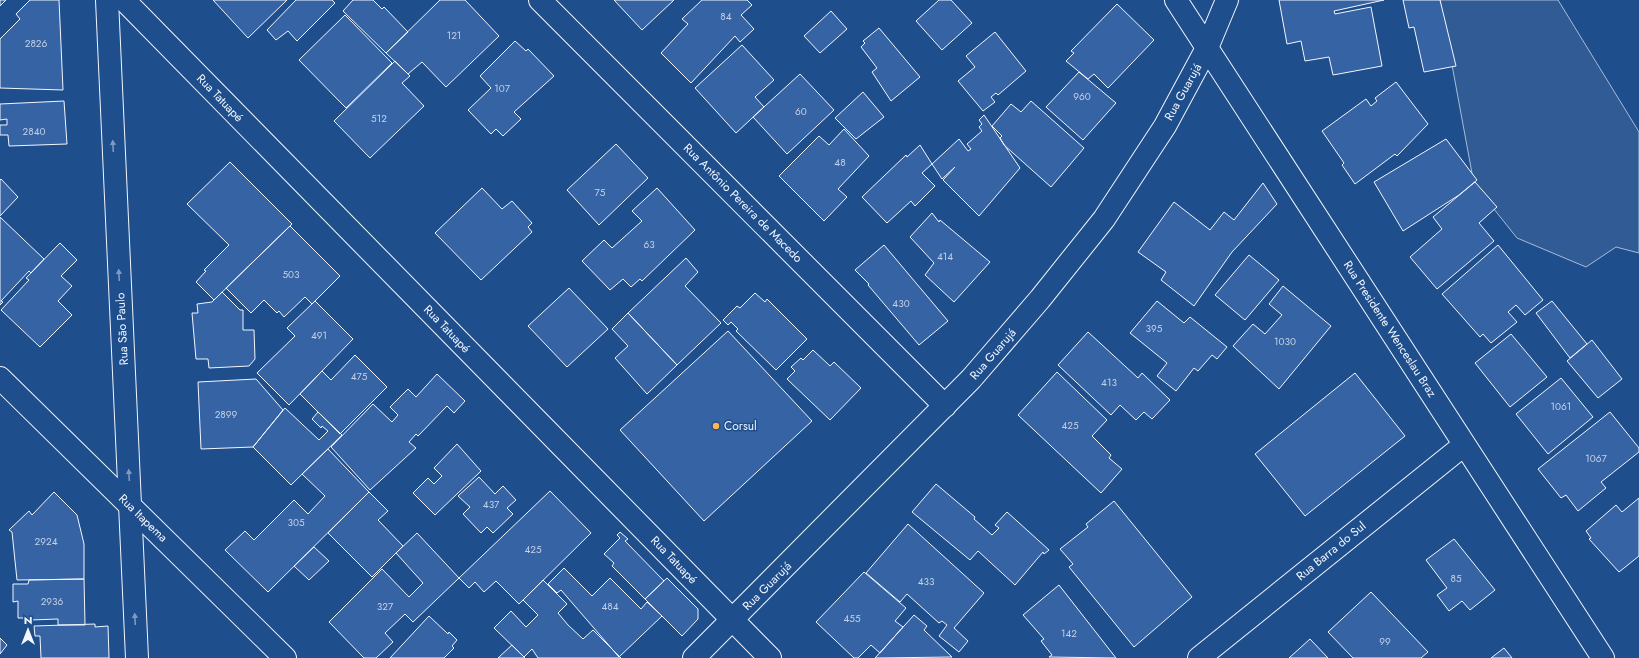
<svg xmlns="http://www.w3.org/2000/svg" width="1639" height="658" viewBox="0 0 1639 658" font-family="Jost,sans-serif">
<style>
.built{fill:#305b95;stroke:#a8bbd7}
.building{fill:#3563a3;stroke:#f2f6ff}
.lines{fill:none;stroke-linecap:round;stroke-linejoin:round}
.minor-casing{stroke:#f2f6ff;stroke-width:24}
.major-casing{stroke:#f2f6ff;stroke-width:24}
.minor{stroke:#1f4e8c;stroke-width:22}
.major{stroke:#1f4e8c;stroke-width:22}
.oneway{fill:#7e9ac0}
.poi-dot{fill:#ffb74d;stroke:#1f4e8c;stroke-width:1.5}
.labels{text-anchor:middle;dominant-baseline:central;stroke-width:3;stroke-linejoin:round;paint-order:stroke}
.number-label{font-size:10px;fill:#c3d1e8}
.street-label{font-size:12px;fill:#f2f6ff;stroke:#1f4e8c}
.poi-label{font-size:12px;fill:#f2f6ff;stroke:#1f4e8c;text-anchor:start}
</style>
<rect width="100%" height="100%" fill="#1f4e8c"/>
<!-- built -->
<path class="built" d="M 1440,0 L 1558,0 L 1639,132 L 1639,253 L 1616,247 L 1586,267 L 1517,238 L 1474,184 Z"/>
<!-- building -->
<path class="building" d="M 0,0 L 6,0 L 0,6 Z
M 30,0 L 59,0 L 63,90 L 0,88 L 0,39 L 20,19 L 16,14 Z
M 213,0 L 287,0 L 248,38 Z
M 296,0 L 332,0 L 335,3 L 297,41 L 288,31 L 276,40 L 267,30 Z
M 353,0 L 373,0 L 382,9 L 384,7 L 408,32 L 386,53 L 343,11 Z
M 440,0 L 465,0 L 499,36 L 446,87 L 422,62 L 408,74 L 386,53 Z
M 614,0 L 674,0 L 642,30 Z
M 702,0 L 747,0 L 752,5 L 741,15 L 754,29 L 740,42 L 735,36 L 691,83 L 661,53 L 688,24 L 682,19 Z
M 939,0 L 951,0 L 972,23 L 942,50 L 916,21 Z
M 1279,0 L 1384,0 L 1334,11 L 1335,14 L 1371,7 L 1382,66 L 1333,75 L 1329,57 L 1305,61 L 1301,41 L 1287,44 Z
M 1403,0 L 1440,0 L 1456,66 L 1424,72 L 1414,27 L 1409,28 Z
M 1117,4 L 1154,40 L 1108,88 L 1094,74 L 1088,79 L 1066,61 L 1074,53 L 1071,51 Z
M 831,11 L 847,29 L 820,53 L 804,36 Z
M 345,15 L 392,63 L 346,108 L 299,60 Z
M 879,28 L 920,77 L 891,101 L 872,72 L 877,68 L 861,47 L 865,43 L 863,41 Z
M 995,32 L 1026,71 L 998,95 L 996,93 L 991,97 L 995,102 L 983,111 L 958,81 L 975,67 L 966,56 Z
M 515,41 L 526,51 L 528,49 L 554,76 L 514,112 L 521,119 L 503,136 L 496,129 L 491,134 L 468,110 L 491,88 L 480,76 Z
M 742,45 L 774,80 L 755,97 L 764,107 L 736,133 L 695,88 Z
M 395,61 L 410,76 L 402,83 L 424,106 L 370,158 L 334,121 Z
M 1079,72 L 1116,103 L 1083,140 L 1046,107 Z
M 800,74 L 834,110 L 787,154 L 753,117 Z
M 1396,82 L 1428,124 L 1397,156 L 1395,154 L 1355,184 L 1342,165 L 1344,163 L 1322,131 L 1366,99 L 1371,106 L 1377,101 L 1375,98 Z
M 863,92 L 884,117 L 856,139 L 835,118 Z
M 64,101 L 67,144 L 9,146 L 8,135 L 0,135 L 0,125 L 7,125 L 7,119 L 0,120 L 0,104 Z
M 1031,101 L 1084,148 L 1051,187 L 1004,145 L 1000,138 L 1002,136 L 992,126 L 1011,104 L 1021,112 Z
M 984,115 L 1020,168 L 979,216 L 943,180 L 955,167 L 942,179 L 932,164 L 959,139 L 968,151 L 971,149 L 967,144 L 982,131 L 979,127 L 982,124 L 979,120 Z
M 844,129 L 869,156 L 838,189 L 847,197 L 824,221 L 779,176 L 819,136 L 829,145 Z
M 1446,139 L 1477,180 L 1459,195 L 1403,231 L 1374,182 Z
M 616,144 L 648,178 L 599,225 L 567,190 Z
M 920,145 L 932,164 L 922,173 L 935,186 L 915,206 L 911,201 L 887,223 L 862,197 L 906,155 L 907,157 Z
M 230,162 L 292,224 L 214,300 L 196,282 L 206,271 L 204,270 L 229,245 L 187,204 Z
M 1,179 L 18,197 L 0,216 L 0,180 Z
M 1475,182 L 1497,207 L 1479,223 L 1494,241 L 1437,289 L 1410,257 L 1442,229 L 1433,217 Z
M 1263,183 L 1277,204 L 1232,252 L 1194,306 L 1161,280 L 1166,272 L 1138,252 L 1174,202 L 1210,230 L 1224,212 L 1234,220 Z
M 482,188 L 502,209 L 512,201 L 532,223 L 528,227 L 532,232 L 481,280 L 435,233 Z
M 657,188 L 695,230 L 642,281 L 640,279 L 631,287 L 623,279 L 610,290 L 582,261 L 604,240 L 612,248 L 642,221 L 632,211 Z
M 932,213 L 939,222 L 940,220 L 990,262 L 954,302 L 925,275 L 934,263 L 910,237 Z
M 0,217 L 44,259 L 31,273 L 29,271 L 1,301 L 3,302 L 0,305 Z
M 290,226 L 340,276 L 312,304 L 305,297 L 284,317 L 279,311 L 277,313 L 264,300 L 251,313 L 226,288 Z
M 60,243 L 77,260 L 61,276 L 72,286 L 58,301 L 72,315 L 40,347 L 1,310 L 29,280 L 26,278 Z
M 884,245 L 948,321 L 919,345 L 868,285 L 869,284 L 855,270 Z
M 1498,245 L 1543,300 L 1525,315 L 1516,305 L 1508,312 L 1517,322 L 1491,343 L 1483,334 L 1480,337 L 1442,294 Z
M 1249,255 L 1279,280 L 1245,320 L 1215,295 Z
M 686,258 L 698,272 L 685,286 L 721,323 L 677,365 L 628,313 Z
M 1283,286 L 1331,326 L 1279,389 L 1233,346 L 1253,324 L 1265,334 L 1282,315 L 1269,304 Z
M 569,288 L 608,329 L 567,367 L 528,326 Z
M 222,292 L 240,310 L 243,310 L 243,330 L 254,330 L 255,359 L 249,366 L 209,368 L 208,359 L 196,359 L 192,313 L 198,313 L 197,304 L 212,302 Z
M 755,293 L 765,302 L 767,299 L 807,339 L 776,370 L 736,331 L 738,329 L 731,322 L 728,325 L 723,320 L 737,306 L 740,308 Z
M 315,301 L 353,339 L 289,405 L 257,373 L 295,336 L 287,328 Z
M 1157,301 L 1184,323 L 1190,317 L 1227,347 L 1217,359 L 1212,355 L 1198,371 L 1194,368 L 1176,391 L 1157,376 L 1167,363 L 1130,333 Z
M 1552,301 L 1587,344 L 1570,358 L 1536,313 Z
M 628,313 L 677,365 L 647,394 L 615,358 L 628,346 L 612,329 Z
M 728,331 L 812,421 L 704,521 L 620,430 Z
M 1088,332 L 1138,378 L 1142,373 L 1170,400 L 1152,419 L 1144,412 L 1136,420 L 1120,405 L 1111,415 L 1058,365 Z
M 1511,334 L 1547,377 L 1510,407 L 1475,363 Z
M 1592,340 L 1622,379 L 1598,398 L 1567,361 Z
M 813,350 L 830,366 L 834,362 L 861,388 L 830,420 L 787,379 L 795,371 L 791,367 L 801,358 L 803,360 Z
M 355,355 L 387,387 L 340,434 L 300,394 L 322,371 L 331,380 Z
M 1057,372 L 1107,420 L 1092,436 L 1111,455 L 1109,458 L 1122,469 L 1101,493 L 1018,415 Z
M 1355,373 L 1405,436 L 1305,516 L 1255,454 Z
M 437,374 L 465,401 L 454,413 L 447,406 L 418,436 L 416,434 L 409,442 L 416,448 L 370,490 L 331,447 L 373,404 L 392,422 L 398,415 L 390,407 L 408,389 L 416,397 Z
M 1561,378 L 1593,417 L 1548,454 L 1516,414 Z
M 256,379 L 283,410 L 253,447 L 201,449 L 198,382 Z
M 285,408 L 319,440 L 328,431 L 322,426 L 321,428 L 312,419 L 318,412 L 342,435 L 291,485 L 253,447 Z
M 1610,412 L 1639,448 L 1639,452 L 1601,482 L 1606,488 L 1578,511 L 1566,495 L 1561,498 L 1538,469 Z
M 457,444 L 481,471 L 435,515 L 413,493 L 428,478 L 434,484 L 442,476 L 434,468 Z
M 328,449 L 369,492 L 268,592 L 225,550 L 245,531 L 254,540 L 294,500 L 308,514 L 325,496 L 302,474 Z
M 479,477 L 495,494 L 503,486 L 516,500 L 507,508 L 513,514 L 493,533 L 487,527 L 481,533 L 463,514 L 470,507 L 458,496 Z
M 936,484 L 975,517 L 974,519 L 992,535 L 999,528 L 995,525 L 1007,512 L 1049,550 L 1044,554 L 1043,552 L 1015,585 L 978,551 L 970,560 L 912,512 Z
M 550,491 L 591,533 L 519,604 L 496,581 L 484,592 L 475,582 L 469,588 L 459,578 Z
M 54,492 L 77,515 L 84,544 L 84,579 L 17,580 L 12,532 L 9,530 L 29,511 L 32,515 Z
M 369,492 L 388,511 L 378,520 L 403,546 L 372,577 L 328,533 Z
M 1639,498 L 1639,556 L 1619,572 L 1589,539 L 1591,538 L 1586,531 L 1616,505 L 1622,512 Z
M 1114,501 L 1192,597 L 1134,647 L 1069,567 L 1073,564 L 1060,549 L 1088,527 L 1086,524 Z
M 908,524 L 984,593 L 954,628 L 968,641 L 959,652 L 939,636 L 947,625 L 942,621 L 939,623 L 907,594 L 900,602 L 866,573 Z
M 620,532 L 628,539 L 625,541 L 664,581 L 645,599 L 612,566 L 614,563 L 604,554 L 620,538 L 617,535 Z
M 417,533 L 459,578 L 413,622 L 405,614 L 385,633 L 393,642 L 376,658 L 364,658 L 329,622 L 382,569 L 409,597 L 423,583 L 396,553 Z
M 1454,539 L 1495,590 L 1470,610 L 1462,601 L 1449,611 L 1437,595 L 1447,588 L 1426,560 Z
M 314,547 L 329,561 L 309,580 L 294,566 Z
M 564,568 L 592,596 L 610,578 L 641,609 L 647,602 L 662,616 L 619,657 L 561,590 L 557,593 L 548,584 Z
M 864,572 L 906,608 L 895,621 L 903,627 L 880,653 L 871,645 L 858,658 L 854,658 L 816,622 Z
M 667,578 L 698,609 L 698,619 L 682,636 L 645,599 Z
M 84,579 L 85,625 L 58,625 L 58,619 L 30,620 L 30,618 L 18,618 L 18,601 L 13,602 L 13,584 L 28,584 L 29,580 Z
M 543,580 L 567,604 L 558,613 L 568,625 L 583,639 L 593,630 L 621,658 L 538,658 L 532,649 L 524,657 L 494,628 L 511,611 L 526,627 L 538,615 L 523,600 Z
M 1059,585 L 1116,658 L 1049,657 L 1052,655 L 1041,641 L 1044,639 L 1023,615 Z
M 1371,592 L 1428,652 L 1421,658 L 1353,658 L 1328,632 Z
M 914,615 L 927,626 L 924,630 L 952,657 L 875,658 Z
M 429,616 L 448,634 L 449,632 L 457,640 L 452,646 L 454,648 L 444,658 L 390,658 Z
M 95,624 L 95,627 L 108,626 L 109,658 L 41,658 L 40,636 L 35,636 L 34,626 Z
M 0,638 L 7,645 L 0,654 Z
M 1310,639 L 1328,658 L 1289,658 Z
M 512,645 L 525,658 L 498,658 Z
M 1504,648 L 1512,658 L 1491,658 Z"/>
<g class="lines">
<defs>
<path id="minor" d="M 124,0 L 770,658
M 540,0 L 945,406
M 1176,0 L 1603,658
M 0,378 L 285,658
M 694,658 L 971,379 L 1040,299 L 1104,219 L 1165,126 L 1207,48 L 1227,0
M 1199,658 L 1464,445"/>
<path id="major" d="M 107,0 L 137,658"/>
</defs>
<!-- minor casing -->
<use href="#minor" class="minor-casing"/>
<!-- major casing -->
<use href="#major" class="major-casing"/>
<!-- minor -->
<use href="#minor" class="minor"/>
<!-- major -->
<use href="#major" class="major"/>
</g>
<!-- one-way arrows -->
<defs><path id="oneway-solid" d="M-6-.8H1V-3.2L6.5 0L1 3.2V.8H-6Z"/></defs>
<g class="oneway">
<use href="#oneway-solid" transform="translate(113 146) rotate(-93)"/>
<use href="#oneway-solid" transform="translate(119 275) rotate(-93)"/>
<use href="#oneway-solid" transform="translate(129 475) rotate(-93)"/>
<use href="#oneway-solid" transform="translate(135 619) rotate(-93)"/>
</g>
<!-- markers -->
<circle class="poi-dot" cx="716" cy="426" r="4"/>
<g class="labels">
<!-- number labels -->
<g class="number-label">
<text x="726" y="16">84</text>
<text x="454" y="35">121</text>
<text x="36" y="43">2826</text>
<text x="502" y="88">107</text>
<text x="1082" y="96">960</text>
<text x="801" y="111">60</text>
<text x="379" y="118">512</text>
<text x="34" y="131">2840</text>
<text x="840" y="162">48</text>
<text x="600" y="192">75</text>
<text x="649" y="244">63</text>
<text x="945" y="256">414</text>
<text x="291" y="274">503</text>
<text x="901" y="303">430</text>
<text x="1154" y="328">395</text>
<text x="319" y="335">491</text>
<text x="1285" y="341">1030</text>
<text x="359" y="376">475</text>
<text x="1109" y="382">413</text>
<text x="1561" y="406">1061</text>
<text x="226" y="414">2899</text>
<text x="1070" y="425">425</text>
<text x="1596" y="458">1067</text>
<text x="491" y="504">437</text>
<text x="296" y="522">305</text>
<text x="46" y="541">2924</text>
<text x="533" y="549">425</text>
<text x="1456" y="578">85</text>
<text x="926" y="581">433</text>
<text x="52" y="601">2936</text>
<text x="385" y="606">327</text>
<text x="610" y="606">484</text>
<text x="852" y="618">455</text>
<text x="1069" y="633">142</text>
<text x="1385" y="641">99</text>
</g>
<!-- street labels -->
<g class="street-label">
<text transform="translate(1183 92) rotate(-61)">Rua Guarujá</text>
<text transform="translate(220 98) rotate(46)">Rua Tatuapé</text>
<text transform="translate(743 203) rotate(45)">Rua Antônio Pereira de Macedo</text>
<text transform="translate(122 329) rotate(-93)">Rua São Paulo</text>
<text transform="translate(447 329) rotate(46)">Rua Tatuapé</text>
<text transform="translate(1390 329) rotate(57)">Rua Presidente Wenceslau Braz</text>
<text transform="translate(993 354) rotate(-49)">Rua Guarujá</text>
<text transform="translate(143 518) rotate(44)">Rua Itapema</text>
<text transform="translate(1331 551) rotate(-39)">Rua Barra do Sul</text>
<text transform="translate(674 560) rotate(46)">Rua Tatuapé</text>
<text transform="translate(767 586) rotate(-45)">Rua Guarujá</text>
</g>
<!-- poi labels -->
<g class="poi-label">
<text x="724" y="426">Corsul</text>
</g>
</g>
<!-- north arrow -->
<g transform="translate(28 630)" stroke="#1f4e8c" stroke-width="3" paint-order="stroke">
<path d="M0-3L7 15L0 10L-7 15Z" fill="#f2f6ff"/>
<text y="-6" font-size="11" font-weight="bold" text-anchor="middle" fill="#f2f6ff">N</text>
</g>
</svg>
